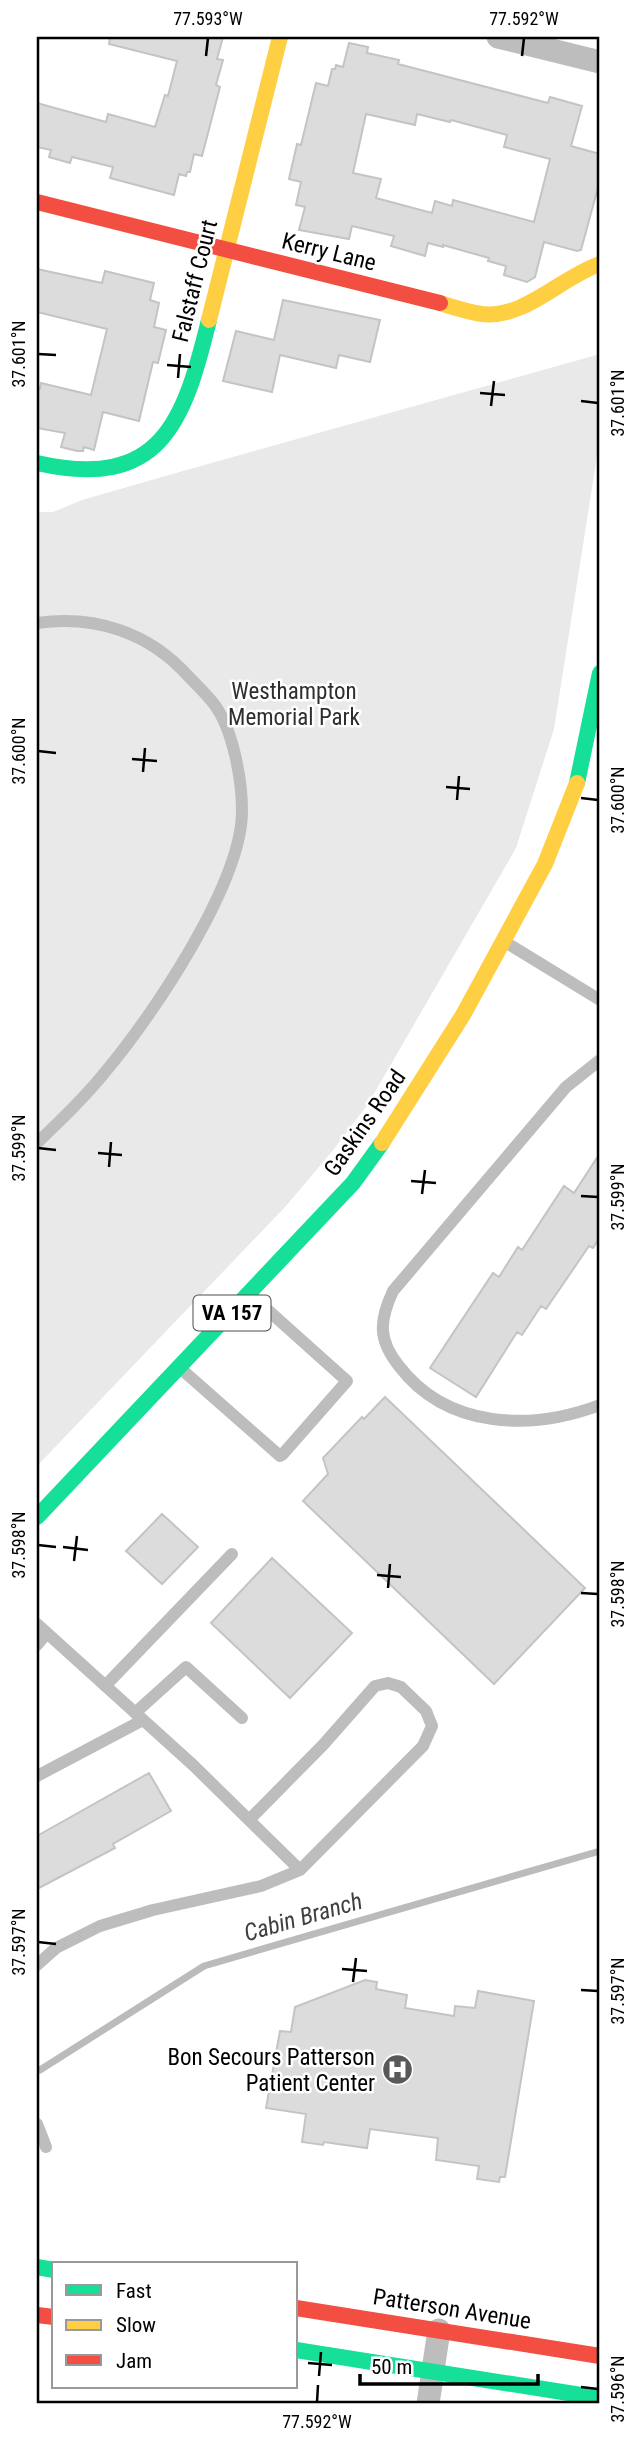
<svg xmlns="http://www.w3.org/2000/svg" width="637" height="2441" viewBox="0 0 637 2441" font-family="'Roboto Condensed',sans-serif">
<style>
.green{fill:#e9e9e9}
.lines{fill:none;stroke-linecap:round;stroke-linejoin:round}
.stream{stroke:#bbb;stroke-width:7}
.building{fill:#dcdcdc;stroke:#c4c4c4;stroke-width:2;fill-rule:evenodd}
.lane{stroke:#bdbdbd;stroke-width:12}
.street{stroke:#bdbdbd;stroke-width:23}
.fast{stroke:#16e098;stroke-width:16}
.slow{stroke:#ffcf43;stroke-width:16}
.jam{stroke:#f24e42;stroke-width:16}
.ticks{fill:none;stroke:#000;stroke-width:2.5}
.labels{text-anchor:middle;dominant-baseline:central;stroke-width:5;stroke-linejoin:round;paint-order:stroke}
.shield{fill:#fff;stroke:#4c4c4c;stroke-width:2}
.shield-label{font-size:21px;font-weight:bold;fill:#000}
.street-label{font-size:23px;fill:#000;stroke:#fff}
.park-label{font-size:23px;fill:#2e2e2e;stroke:#fff}
.poi-label{font-size:23px;fill:#000;stroke:#fff;text-anchor:end}
.water-label{font-size:24px;font-style:italic;fill:#3f3f3f;stroke:#fff}
.neatline{fill:none;stroke:#000;stroke-width:2.5}
.ticks-label{font-size:18px;text-anchor:middle;fill:#000}
</style>
<rect width="100%" height="100%" fill="#fff"/>
<!-- green -->
<path class="green" d="M 600,354 L 600,437 L 554,729 L 516,848 L 368,1104 L 334,1149 L 286,1206 L 37,1466 L 37,512 L 53,512 L 82,500 L 183,471 Z"/>
<g class="lines">
<!-- stream -->
<path class="stream" d="M 40,2070 L 204,1966 L 600,1851"/>
</g>
<!-- building -->
<path class="building" d="M 110,37 L 223,37 L 217,59 L 223,60 L 216,85 L 220,87 L 202,156 L 194,154 L 190,172 L 187,172 L 186,176 L 179,174 L 174,195 L 110,178 L 113,167 L 72,157 L 70,163 L 49,157 L 51,150 L 37,147 L 37,103 L 106,122 L 108,114 L 155,127 L 165,95 L 168,96 L 177,61 L 109,44 Z
M 349,43 L 368,47 L 367,53 L 399,60 L 398,64 L 548,103 L 550,97 L 582,106 L 571,146 L 600,154 L 600,180 L 581,250 L 577,251 L 544,242 L 535,277 L 527,282 L 504,275 L 506,266 L 488,261 L 489,258 L 443,245 L 443,247 L 428,243 L 425,256 L 391,246 L 394,236 L 352,226 L 349,239 L 299,230 L 305,207 L 296,205 L 301,182 L 289,179 L 297,144 L 301,145 L 316,83 L 328,86 L 332,69 L 335,69 L 336,65 L 343,67 ZM 366,114 L 415,125 L 417,114 L 450,122 L 451,120 L 507,135 L 504,147 L 550,159 L 534,222 L 453,200 L 452,206 L 435,201 L 432,213 L 376,198 L 381,179 L 353,173 Z
M 37,269 L 102,283 L 105,271 L 154,283 L 150,300 L 159,303 L 154,327 L 166,330 L 158,363 L 153,362 L 139,421 L 103,412 L 94,450 L 84,447 L 83,451 L 77,451 L 61,447 L 65,433 L 37,428 L 37,389 L 40,389 L 41,383 L 91,395 L 107,329 L 37,312 Z
M 283,300 L 380,320 L 370,362 L 339,355 L 336,368 L 280,355 L 272,392 L 223,381 L 236,331 L 274,340 Z
M 600,1153 L 600,1237 L 593,1248 L 589,1246 L 546,1309 L 541,1306 L 522,1335 L 517,1332 L 476,1397 L 430,1368 L 493,1273 L 499,1277 L 518,1247 L 522,1250 L 564,1186 L 574,1193 Z
M 385,1397 L 585,1588 L 494,1684 L 303,1501 L 328,1474 L 323,1458 L 362,1417 L 364,1419 Z
M 162,1514 L 198,1547 L 162,1584 L 126,1551 Z
M 272,1558 L 352,1633 L 290,1698 L 211,1623 Z
M 149,1773 L 171,1811 L 113,1844 L 115,1848 L 37,1889 L 37,1836 Z
M 365,1980 L 377,1982 L 376,1989 L 407,1995 L 405,2008 L 454,2016 L 455,2006 L 475,2008 L 478,1991 L 534,2001 L 505,2177 L 500,2177 L 499,2182 L 477,2179 L 479,2166 L 436,2160 L 438,2138 L 370,2129 L 367,2148 L 324,2142 L 323,2145 L 302,2142 L 306,2114 L 266,2108 L 280,2031 L 291,2032 L 295,2007 Z"/>
<g class="lines">
<!-- lane -->
<path class="lane" d="M 37,623 C 95,615 149,632 189,677 C 198,686 207,695 214,704 C 233,729 242,780 242,811 C 242,883 153,1015 106,1071 C 85,1097 61,1120 37,1143
M 507,943 L 600,1000
M 600,1060 L 566,1087 L 393,1291 C 379,1321 378,1340 399,1366 C 447,1429 531,1431 600,1405
M 180,1368 L 280,1456 L 282,1455 L 347,1381 L 251,1295
M 37,1624 L 193,1765 L 300,1870
M 37,1645 L 47,1633
M 105,1686 L 232,1554
M 135,1713 L 186,1667 L 242,1718
M 37,1776 L 143,1720
M 37,1965 L 56,1948 L 100,1926 L 153,1910 L 261,1886 L 300,1870 L 423,1746 L 432,1726 L 426,1711 L 401,1687 L 388,1683 L 375,1686 L 323,1745 L 249,1820
M 37,2124 L 46,2147"/>
<!-- street -->
<path class="street" d="M 498,37 L 600,62
M 428,2404 L 439,2330"/>
<!-- fast -->
<path class="fast" d="M 37,463 C 161,491 184,422 209,320
M 577,783 L 600,673
M 37,1517 L 353,1183 L 382,1143
M 37,2267 L 54,2270
M 296,2350 L 600,2398"/>
<!-- slow -->
<path class="slow" d="M 440,303 C 453,307 468,312 482,314 C 525,319 561,277 600,264
M 209,320 L 280,37
M 382,1143 L 463,1015 L 545,864 L 577,783"/>
<!-- jam -->
<path class="jam" d="M 37,202 L 440,303
M 296,2308 L 600,2356
M 37,2315 L 54,2317"/>
</g>
<!-- ticks -->
<path class="ticks" d="M 206,56 L 208,38M 522,56 L 524,38M 38,354 L 56,355M 167,365 L 191,367M 178,378 L 180,354M 480,393 L 505,395M 581,401 L 598,403M 491,406 L 494,381M 38,751 L 56,753M 132,759 L 157,761M 143,772 L 145,748M 446,787 L 470,789M 581,798 L 598,800M 457,800 L 459,776M 38,1148 L 56,1150M 98,1153 L 122,1155M 109,1167 L 111,1142M 411,1181 L 436,1183M 422,1194 L 425,1170M 581,1196 L 598,1197M 38,1545 L 56,1547M 63,1547 L 88,1550M 74,1561 L 77,1536M 377,1575 L 401,1577M 388,1588 L 390,1564M 581,1593 L 598,1594M 38,1942 L 56,1944M 342,1969 L 367,1971M 353,1982 L 356,1958M 581,1990 L 598,1991M 308,2363 L 332,2365M 319,2376 L 321,2352M 581,2387 L 598,2389M 317,2402 L 318,2385"/>
<!-- icons -->
<defs>
<symbol id="hospital-disc" viewBox="-11 -11 22 22"><circle r="9.5" fill="#595959" stroke="#fff"/><path d="M-5-5h3v3.5h4V-5h3V5h-3V1.5h-4V5h-3Z" fill="#fff"/></symbol>
</defs>
<g fill-rule="evenodd">
<use href="#hospital-disc" x="380" y="2052" width="35" height="35"/>
</g>
<g class="labels">
<!-- shield labels -->
<rect class="shield" x="193.5" y="1295.5" width="77" height="35" rx="5"/>
<g class="shield-label">
<text x="232" y="1313">VA 157</text>
</g>
<!-- street labels -->
<g class="street-label">
<text transform="translate(329 252) rotate(14)">Kerry Lane</text>
<text transform="translate(195 281) rotate(-76)">Falstaff Court</text>
<text transform="translate(365 1123) rotate(-55)">Gaskins Road</text>
<text transform="translate(452 2309) rotate(9)">Patterson Avenue</text>
</g>
<!-- park labels -->
<g class="park-label">
<text x="294" y="691">Westhampton<tspan x="294" dy="26">Memorial Park</tspan></text>
</g>
<!-- poi labels -->
<g class="poi-label">
<text x="375" y="2057">Bon Secours Patterson<tspan x="375" dy="26">Patient Center</tspan></text>
</g>
<!-- water labels -->
<g class="water-label">
<text transform="translate(303 1917) rotate(-16)">Cabin Branch</text>
</g>
</g>
<!-- border -->
<rect width="637" height="2441" fill="none" stroke="#ffffff" stroke-width="77"/>
<!-- legend -->
<rect x="52" y="2262" width="245" height="126" fill="#ffffff" stroke="#999999" stroke-width="2"/>
<rect x="66" y="2285" width="35" height="10" fill="#16e098" stroke="#999999" stroke-width="2"/>
<text x="116" y="2298" font-size="21" fill="#000000">Fast</text>
<rect x="66" y="2320" width="35" height="10" fill="#ffcf43" stroke="#999999" stroke-width="2"/>
<text x="116" y="2332" font-size="21" fill="#000000">Slow</text>
<rect x="66" y="2355" width="35" height="10" fill="#f24e42" stroke="#999999" stroke-width="2"/>
<text x="116" y="2368" font-size="21" fill="#000000">Jam</text>
<!-- scale -->
<path d="M360 2374v10h178v-10" fill="none" stroke="#000000" stroke-width="3.5"/>
<text x="371" y="2374" font-size="21" fill="#000000" stroke="#ffffff" stroke-width="5" paint-order="stroke">50 m</text>
<rect x="38" y="38" width="560" height="2364" class="neatline"/>
<g class="ticks-label">
<text x="208" y="25">77.593°W</text>
<text x="524" y="25">77.592°W</text>
<text transform="translate(19 354) rotate(-90)" y="6">37.601°N</text>
<text transform="translate(618 403) rotate(-90)" y="6">37.601°N</text>
<text transform="translate(19 751) rotate(-90)" y="6">37.600°N</text>
<text transform="translate(618 800) rotate(-90)" y="6">37.600°N</text>
<text transform="translate(19 1148) rotate(-90)" y="6">37.599°N</text>
<text transform="translate(618 1197) rotate(-90)" y="6">37.599°N</text>
<text transform="translate(19 1545) rotate(-90)" y="6">37.598°N</text>
<text transform="translate(618 1594) rotate(-90)" y="6">37.598°N</text>
<text transform="translate(19 1942) rotate(-90)" y="6">37.597°N</text>
<text transform="translate(618 1991) rotate(-90)" y="6">37.597°N</text>
<text transform="translate(618 2389) rotate(-90)" y="6">37.596°N</text>
<text x="317" y="2428">77.592°W</text>
</g>
</svg>
